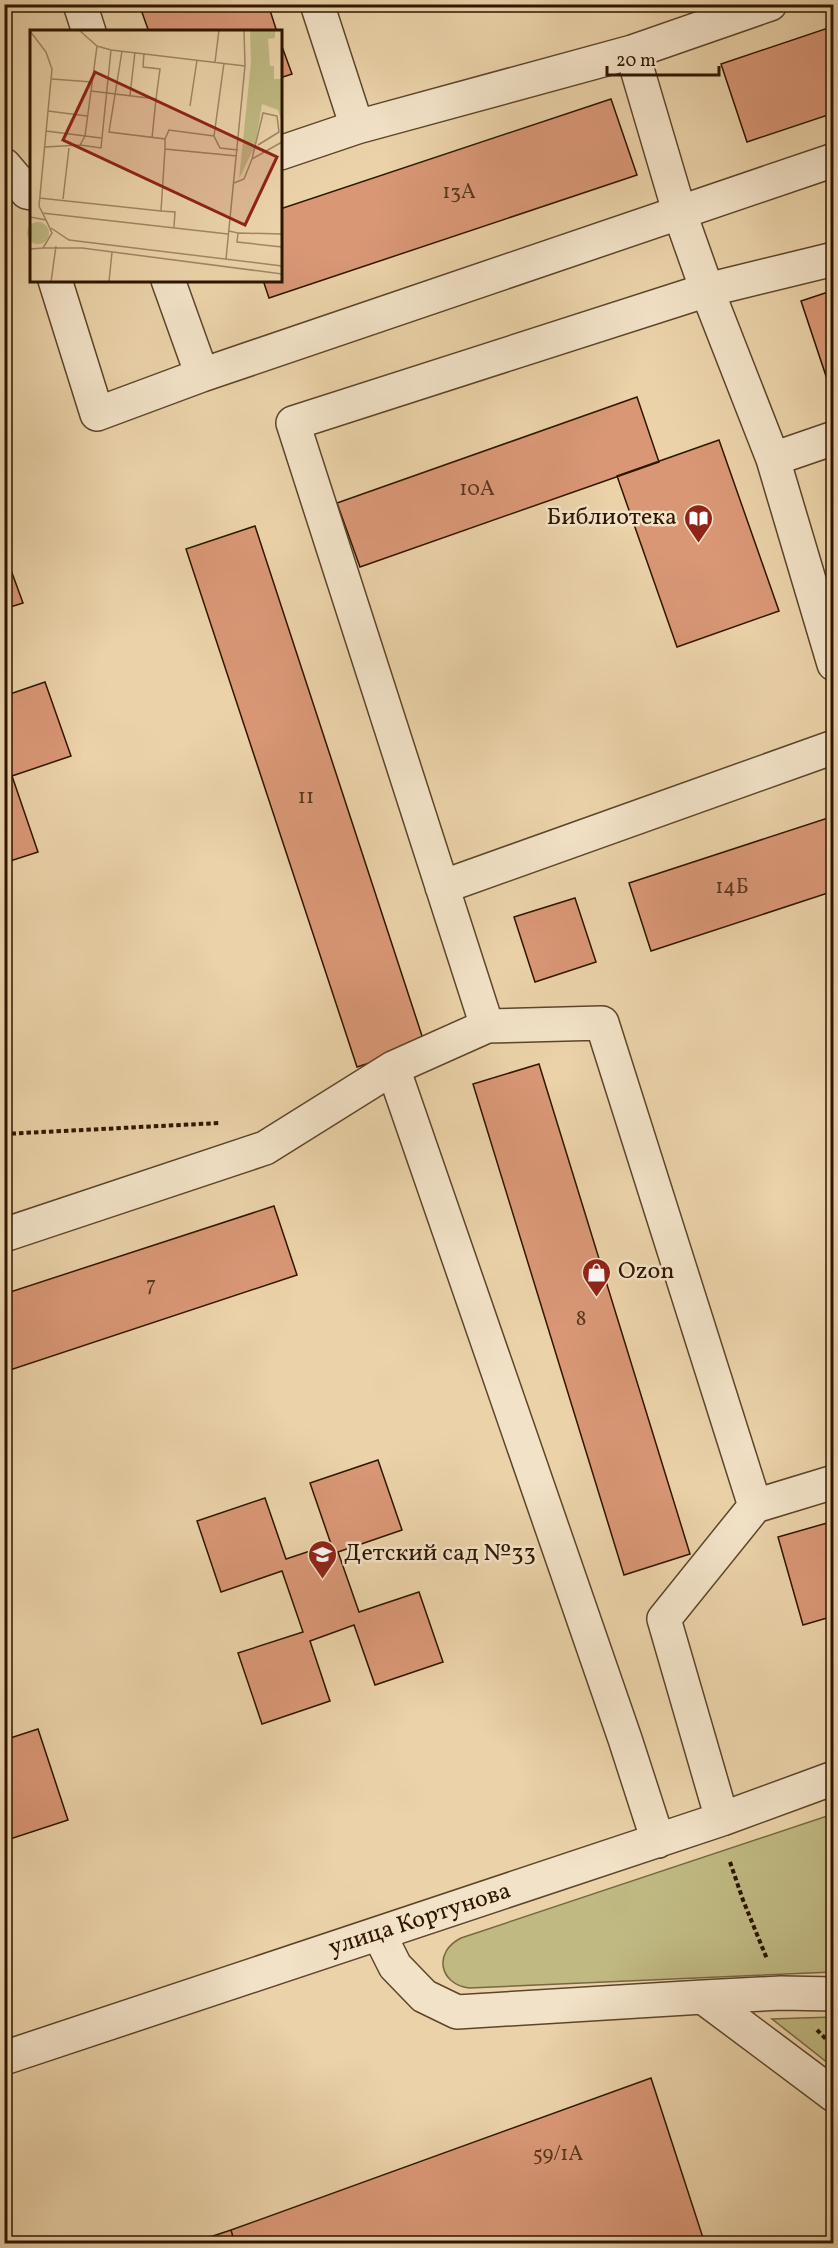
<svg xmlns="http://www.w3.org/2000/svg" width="838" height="2248" viewBox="0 0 838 2248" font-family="Vollkorn,serif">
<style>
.green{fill:#c0b982;stroke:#776841;stroke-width:1.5}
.building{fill:#d99776;stroke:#2e1600;stroke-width:1.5}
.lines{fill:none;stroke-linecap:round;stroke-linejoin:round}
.minor-casing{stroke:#5d452a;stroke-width:36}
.path{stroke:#2e1600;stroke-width:4;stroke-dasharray:4.5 3;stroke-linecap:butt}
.minor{stroke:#f2e2c7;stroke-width:33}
.labels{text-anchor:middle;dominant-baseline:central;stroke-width:5;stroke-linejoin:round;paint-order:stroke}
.number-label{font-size:21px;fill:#59361e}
.poi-label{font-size:24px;fill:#2e1600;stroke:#f2e2c7;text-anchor:start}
.street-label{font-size:24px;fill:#2e1600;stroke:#f2e2c7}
.inset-road{fill:none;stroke:#9f8765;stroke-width:1.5}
.view{fill:#8f2418;fill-opacity:0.15;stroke:#8f2418;stroke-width:3}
.inset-edge{fill:none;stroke:#2e1600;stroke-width:3}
</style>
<rect width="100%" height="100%" fill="#ebd2a9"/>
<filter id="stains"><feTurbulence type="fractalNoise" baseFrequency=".00333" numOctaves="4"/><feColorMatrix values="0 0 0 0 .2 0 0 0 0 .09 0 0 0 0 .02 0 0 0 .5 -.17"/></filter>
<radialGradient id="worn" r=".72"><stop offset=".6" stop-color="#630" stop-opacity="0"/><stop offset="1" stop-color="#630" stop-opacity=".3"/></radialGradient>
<!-- green -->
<path class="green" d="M 833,1814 L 833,1972 L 469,1988 C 439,1984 433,1952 461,1938 Z
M 833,2017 L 833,2067 L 772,2019 Z"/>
<!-- building -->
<path class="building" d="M 139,4 L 268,4 L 277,32 L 149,32 Z
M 834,26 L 834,113 L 747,142 L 721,64 Z
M 280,41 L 292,74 L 280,78 Z
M 611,99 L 637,175 L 269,298 L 263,280 L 280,280 L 280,209 Z
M 834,290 L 834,377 L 827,379 L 801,301 Z
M 637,397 L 659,462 L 360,567 L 337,503 Z
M 719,440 L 779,611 L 677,647 L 617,476 Z
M 255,526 L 425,1045 L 357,1067 L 186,549 Z
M 4,551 L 23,603 L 4,609 Z
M 45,682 L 71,756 L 12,776 L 38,852 L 4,863 L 4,696 Z
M 834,816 L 834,891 L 651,951 L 629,883 Z
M 575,898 L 596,962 L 535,982 L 514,917 Z
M 539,1064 L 690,1554 L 624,1575 L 473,1084 Z
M 274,1206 L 297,1275 L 4,1372 L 4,1294 Z
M 378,1460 L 402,1530 L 338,1552 L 359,1612 L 419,1592 L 443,1662 L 375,1685 L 354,1625 L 310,1641 L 330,1701 L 262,1724 L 238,1653 L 303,1632 L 282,1571 L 221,1592 L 197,1521 L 265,1498 L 286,1559 L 331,1544 L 310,1483 Z
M 834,1521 L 834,1616 L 803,1625 L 778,1537 Z
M 38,1729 L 68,1820 L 4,1841 L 4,1740 Z
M 651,2078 L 705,2244 L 235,2244 L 231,2230 Z
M 231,2230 L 235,2244 L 189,2244 Z"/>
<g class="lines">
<defs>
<path id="minor" d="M 80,4 L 89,32
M 317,4 L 357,127
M 632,52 L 679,211 L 707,290 L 773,459 L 834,664
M 280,153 L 357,127 L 632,52 L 770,4
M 4,165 L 27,192 L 32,193
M 55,280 L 97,414 L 202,375 L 834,160
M 168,280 L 202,375
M 773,459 L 834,438
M 442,887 L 834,747
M 487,1026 L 602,1023 L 755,1506
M 4,1235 L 265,1148 L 393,1068
M 722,1819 L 664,1619 L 755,1506 L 834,1482
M 658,1841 L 625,1739 L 393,1068 L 487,1026 L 293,423 L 707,290 L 834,259
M 379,1934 L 395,1966 L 424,1996 L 457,2012 L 703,1997 L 834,2095
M 703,1997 L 781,1993 L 834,1994
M 4,2058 L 722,1819 L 834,1778"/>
</defs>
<!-- minor casing -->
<use href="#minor" class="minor-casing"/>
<!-- path -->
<path class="path" d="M 4,1134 L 219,1123
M 730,1862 L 743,1900 L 767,1959
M 817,2030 L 833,2046"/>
<!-- minor -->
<use href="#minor" class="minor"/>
</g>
<!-- icons -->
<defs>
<symbol id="library-pin" viewBox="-11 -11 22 30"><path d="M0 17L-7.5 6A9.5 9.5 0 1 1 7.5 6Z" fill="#8f2418" stroke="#f2e2c7"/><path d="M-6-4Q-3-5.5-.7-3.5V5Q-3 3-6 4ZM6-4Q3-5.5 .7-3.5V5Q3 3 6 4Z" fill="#fff"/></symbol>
<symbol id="shop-pin" viewBox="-11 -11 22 30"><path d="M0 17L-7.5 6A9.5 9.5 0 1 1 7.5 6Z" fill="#8f2418" stroke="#f2e2c7"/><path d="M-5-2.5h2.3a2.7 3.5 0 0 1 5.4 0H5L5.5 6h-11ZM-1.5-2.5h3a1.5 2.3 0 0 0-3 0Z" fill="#fff"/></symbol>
<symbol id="school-pin" viewBox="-11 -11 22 30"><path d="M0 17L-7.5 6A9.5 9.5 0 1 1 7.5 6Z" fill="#8f2418" stroke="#f2e2c7"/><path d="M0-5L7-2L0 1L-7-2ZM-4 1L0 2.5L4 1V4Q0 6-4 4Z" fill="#fff"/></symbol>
</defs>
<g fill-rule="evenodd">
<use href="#library-pin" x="682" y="502" width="33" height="45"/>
<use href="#shop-pin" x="580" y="1256" width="33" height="45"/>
<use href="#school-pin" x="306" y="1538" width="33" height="45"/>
</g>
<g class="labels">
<!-- number labels -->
<g class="number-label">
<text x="459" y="192">13А</text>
<text x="477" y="489">10А</text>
<text x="306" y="797">11</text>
<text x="732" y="887">14Б</text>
<text x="151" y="1285">7</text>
<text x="581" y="1319">8</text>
<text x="558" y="2154">59/1А</text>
</g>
<!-- poi labels -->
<g class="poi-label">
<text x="677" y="518" text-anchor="end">Библиотека</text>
<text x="618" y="1272">Ozon</text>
<text x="344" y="1554">Детский сад №33</text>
</g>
<!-- street labels -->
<g class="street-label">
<text transform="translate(420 1920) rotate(-18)">улица Кортунова</text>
</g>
</g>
<!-- overview -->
<g transform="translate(30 30)">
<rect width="252" height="252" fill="#ebd2a9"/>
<path d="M 220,0 L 245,0 L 245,8 L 238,9 L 240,36 L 244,36 L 244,49 L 252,49 L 252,93 L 248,80 L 232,74 L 225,116 L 209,149 L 221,32 ZM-3 203a11 11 0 1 1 22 0a11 11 0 1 1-22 0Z" fill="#c0b982"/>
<path class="inset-road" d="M 49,0 L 67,16 L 81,20 L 215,36M 0,1 L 16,22 L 22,39 L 9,176 L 16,190M 92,21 L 79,102 L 135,109 L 135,119 L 207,126M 114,23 L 113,37 L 130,39 L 126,69M 185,32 L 189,0M 194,33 L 184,106 L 190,118 L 208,120M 22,49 L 62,52M 61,61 L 126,69 L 122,108M 100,65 L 105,22M 160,76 L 167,30M 18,81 L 57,86M 16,101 L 71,108M 135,109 L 139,100 L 184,106M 50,115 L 71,118 L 81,20M 15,117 L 50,115 L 55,106 L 67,16M 135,119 L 131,181 L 145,182 L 144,197M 222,129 L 233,83 L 247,86 L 249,102 L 228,115M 204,153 L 214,149 L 222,129 L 252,112M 9,168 L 131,181M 33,169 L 39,118M 12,183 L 198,204M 0,187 L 16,190 L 22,203 L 13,218 L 0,219M 21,198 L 39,210 L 252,236M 199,201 L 208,203 L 207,212 L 252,217M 208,203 L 252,204M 13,218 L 52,218 L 252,244M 196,229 L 215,36 L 214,0M 21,252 L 26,216M 79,252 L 82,222"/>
<path class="view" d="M 65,42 L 247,127 L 215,195 L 33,110 Z"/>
<rect width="252" height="252" class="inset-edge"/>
</g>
<!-- margin -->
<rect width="838" height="2248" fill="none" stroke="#ebd2a9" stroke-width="24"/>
<rect x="6" y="6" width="826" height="2236" fill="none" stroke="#2e1600" stroke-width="3"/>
<rect x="12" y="12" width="814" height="2224" fill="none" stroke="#2e1600" stroke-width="1.5"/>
<!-- scale -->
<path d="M607 66v9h112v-9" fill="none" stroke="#2e1600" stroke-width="3"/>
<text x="616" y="66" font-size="18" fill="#2e1600" stroke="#f2e2c7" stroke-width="4.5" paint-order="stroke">20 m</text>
<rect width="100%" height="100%" filter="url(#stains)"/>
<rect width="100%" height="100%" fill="url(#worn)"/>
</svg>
